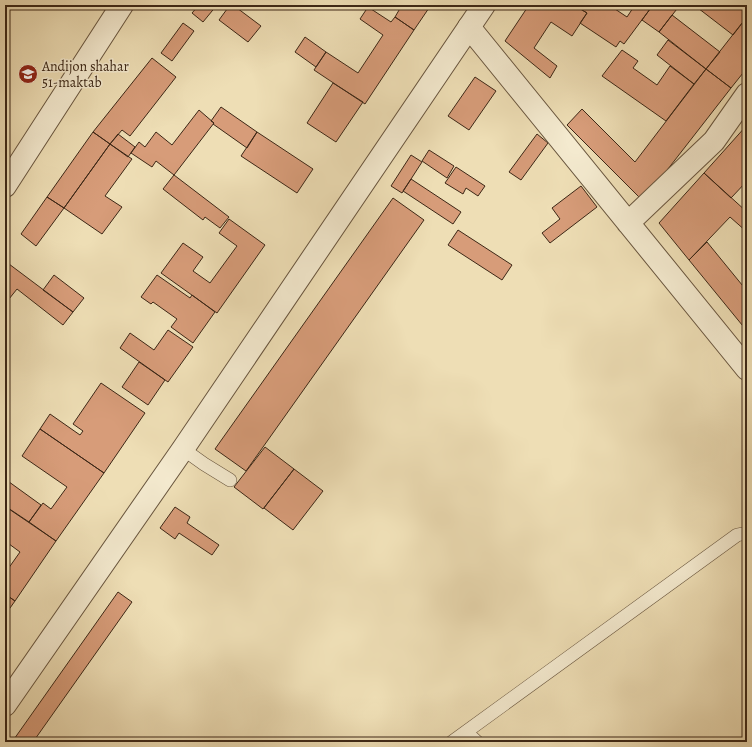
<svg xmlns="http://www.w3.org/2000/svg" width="752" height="747" viewBox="0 0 752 747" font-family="Alegreya,serif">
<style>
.building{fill:#d79c79;stroke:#3c2716}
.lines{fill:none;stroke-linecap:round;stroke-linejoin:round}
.service-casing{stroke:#68553e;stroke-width:14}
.minor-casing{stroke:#68553e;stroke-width:24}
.tertiary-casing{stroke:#68553e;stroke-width:24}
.service{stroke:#f4eacf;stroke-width:13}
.minor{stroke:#f4eacf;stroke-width:22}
.tertiary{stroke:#f4eacf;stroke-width:22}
.labels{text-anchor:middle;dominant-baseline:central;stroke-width:3;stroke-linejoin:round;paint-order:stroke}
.poi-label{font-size:14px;fill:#3c2716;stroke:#f4eacf;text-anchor:start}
</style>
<rect width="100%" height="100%" fill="#eedeb5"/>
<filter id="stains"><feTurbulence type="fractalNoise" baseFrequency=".005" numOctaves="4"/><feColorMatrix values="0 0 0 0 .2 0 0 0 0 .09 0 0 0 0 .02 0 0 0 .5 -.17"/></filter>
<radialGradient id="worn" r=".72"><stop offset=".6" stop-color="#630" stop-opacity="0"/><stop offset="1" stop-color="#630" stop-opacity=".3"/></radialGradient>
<!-- building -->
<path class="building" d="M 199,5 L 217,5 L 203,22 L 192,13 Z
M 230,5 L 233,5 L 261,26 L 248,42 L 219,20 Z
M 402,5 L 431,5 L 414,30 L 395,17 Z
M 529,5 L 574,5 L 587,13 L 572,36 L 551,22 L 534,48 L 557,66 L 550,78 L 505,41 Z
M 574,5 L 609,5 L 627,17 L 635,5 L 653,5 L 624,44 L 620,41 L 616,47 L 580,23 L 587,13 Z
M 653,5 L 680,5 L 659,32 L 642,20 Z
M 694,5 L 745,5 L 747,6 L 747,17 L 733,35 Z
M 368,7 L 391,22 L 395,17 L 414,30 L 365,104 L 314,70 L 326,52 L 358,73 L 383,35 L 360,19 Z
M 672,15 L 720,52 L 706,69 L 659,32 Z
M 183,23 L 194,31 L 172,61 L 161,53 Z
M 742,23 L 747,27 L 747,68 L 731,88 L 706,69 Z
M 305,37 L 326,52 L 316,67 L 295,52 Z
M 668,40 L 706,69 L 694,84 L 657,55 Z
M 622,50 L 638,61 L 633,68 L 657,85 L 670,66 L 694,84 L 666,121 L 602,76 Z
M 152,58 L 176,77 L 130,136 L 122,130 L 110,144 L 93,132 Z
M 706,69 L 731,88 L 643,201 L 567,125 L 582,109 L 635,162 Z
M 475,77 L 496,91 L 469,130 L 448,116 Z
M 333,83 L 363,102 L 336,142 L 307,123 Z
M 221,107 L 257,132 L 247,148 L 213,124 L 214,123 L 211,121 Z
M 199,110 L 214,123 L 174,175 L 156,161 L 152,167 L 131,153 L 139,142 L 145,147 L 156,132 L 172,145 Z
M 747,125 L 747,181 L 731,198 L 704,173 Z
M 93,132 L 110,144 L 64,208 L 47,197 Z
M 257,132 L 313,169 L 297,193 L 241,156 Z
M 118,134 L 135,147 L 128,157 L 110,144 Z
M 537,134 L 548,143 L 521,180 L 509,172 Z
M 110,144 L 132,159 L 105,196 L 122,207 L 102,234 L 64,208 Z
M 429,150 L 454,166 L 447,178 L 422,161 Z
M 411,155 L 422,162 L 402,193 L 391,186 Z
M 456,167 L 485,186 L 478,196 L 466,188 L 463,194 L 445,183 Z
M 704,173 L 747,212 L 747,232 L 730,217 L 689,260 L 659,223 Z
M 174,175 L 229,217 L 220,228 L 205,217 L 203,220 L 163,189 Z
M 411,179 L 461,212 L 453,224 L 403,191 Z
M 581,186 L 597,207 L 550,243 L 542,233 L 560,219 L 552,208 Z
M 47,197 L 64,208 L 36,246 L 21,234 Z
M 393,198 L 424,220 L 246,471 L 215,449 Z
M 229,219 L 265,245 L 217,313 L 161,273 L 183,243 L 203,257 L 193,271 L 210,283 L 237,246 L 219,233 Z
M 458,230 L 512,265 L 502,280 L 448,245 Z
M 707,242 L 747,291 L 747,331 L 689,260 Z
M 9,264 L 73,312 L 63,325 L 17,289 L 5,304 L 5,269 Z
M 54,275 L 84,298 L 73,312 L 43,290 Z
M 157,275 L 190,298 L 192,295 L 215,312 L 193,343 L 171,327 L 177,319 L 153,302 L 151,304 L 141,297 Z
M 168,330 L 193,347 L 168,382 L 120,348 L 130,333 L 154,350 Z
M 139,362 L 165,380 L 148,405 L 122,387 Z
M 101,383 L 145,413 L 104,473 L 40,429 L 50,414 L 80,435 L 83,431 L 73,424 Z
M 40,429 L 104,473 L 56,541 L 29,522 L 43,503 L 51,509 L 67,487 L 22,456 Z
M 265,447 L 294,469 L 263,509 L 234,487 Z
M 294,469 L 323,491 L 293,530 L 264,508 Z
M 5,479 L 41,505 L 29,522 L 5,506 Z
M 175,507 L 190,517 L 187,523 L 219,545 L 212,555 L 179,533 L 175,539 L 160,528 Z
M 9,509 L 56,541 L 15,601 L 5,594 L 5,566 L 8,569 L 20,552 L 5,541 L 5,515 Z
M 118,592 L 132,602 L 33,742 L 12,742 Z
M 5,594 L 15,601 L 5,615 Z"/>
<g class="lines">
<defs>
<path id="service" d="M 183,449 L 204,464 L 230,480
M 466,732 L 477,742
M 452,742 L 737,535 L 747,533"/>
<path id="minor" d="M 469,27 L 747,369
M 5,186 L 122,5
M 628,223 L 714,141 L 747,94"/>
<path id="tertiary" d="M 5,705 L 183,449 L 484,5"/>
</defs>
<!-- service casing -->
<use href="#service" class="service-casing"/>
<!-- minor casing -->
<use href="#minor" class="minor-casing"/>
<!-- tertiary casing -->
<use href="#tertiary" class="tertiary-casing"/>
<!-- service -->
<use href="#service" class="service"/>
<!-- minor -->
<use href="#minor" class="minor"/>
<!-- tertiary -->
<use href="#tertiary" class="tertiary"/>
</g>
<!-- icons -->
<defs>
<symbol id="school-disc" viewBox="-11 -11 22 22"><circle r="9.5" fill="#8f2418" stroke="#f4eacf"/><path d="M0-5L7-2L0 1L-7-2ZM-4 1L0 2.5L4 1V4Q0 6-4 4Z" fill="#fff"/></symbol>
</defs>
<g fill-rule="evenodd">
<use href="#school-disc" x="17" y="63" width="22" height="22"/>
</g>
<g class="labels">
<!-- poi labels -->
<g class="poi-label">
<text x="42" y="66">Andijon shahar<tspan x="42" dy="16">51-maktab</tspan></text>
</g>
</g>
<!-- margin -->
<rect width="752" height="747" fill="none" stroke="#eedeb5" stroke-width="20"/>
<rect x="6" y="6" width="740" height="735" fill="none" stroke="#3c2716" stroke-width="2"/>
<rect x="10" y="10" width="732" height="727" fill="none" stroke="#3c2716"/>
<rect width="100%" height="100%" filter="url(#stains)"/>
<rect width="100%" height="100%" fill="url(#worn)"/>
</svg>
